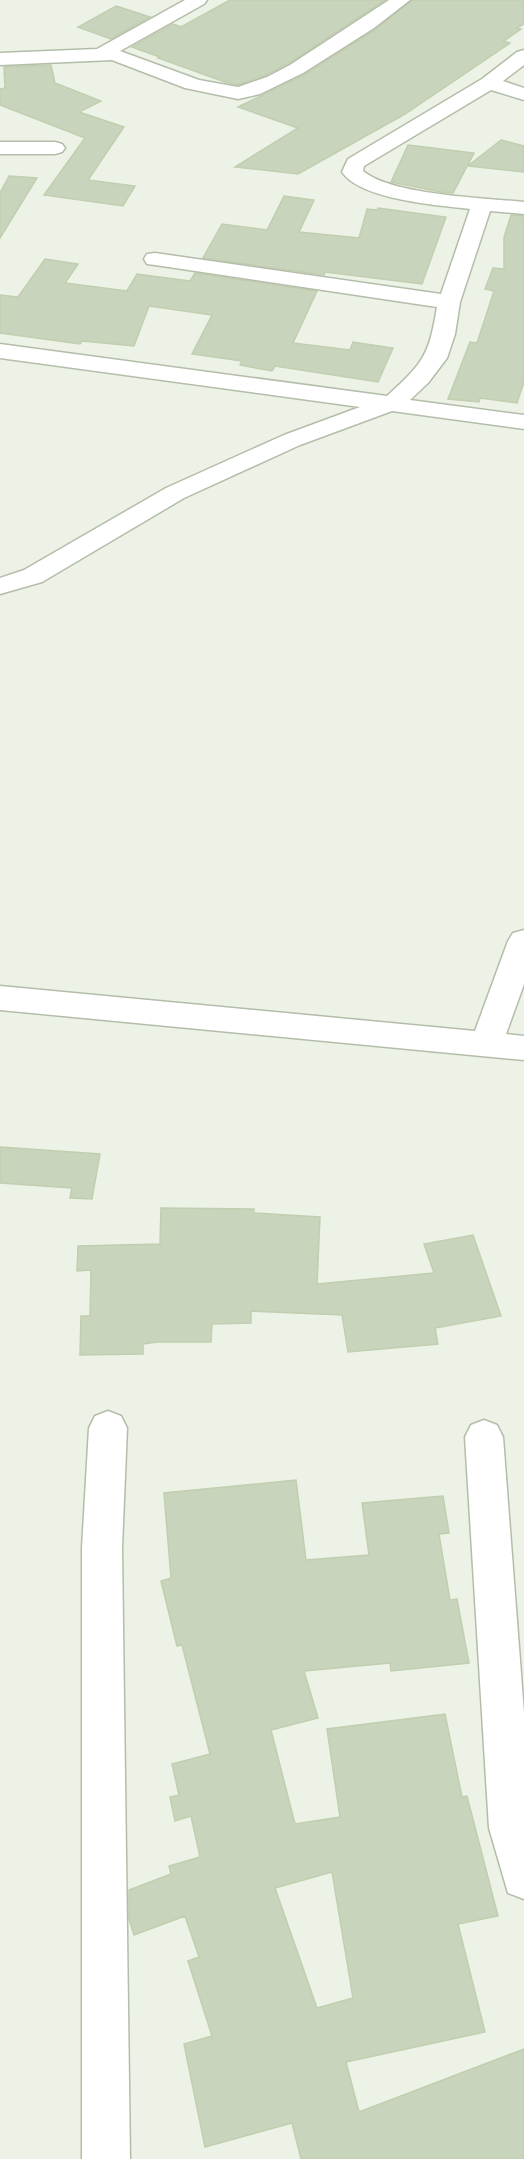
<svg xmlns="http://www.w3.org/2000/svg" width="524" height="2159" viewBox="0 0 524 2159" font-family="Figtree,sans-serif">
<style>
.building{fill:#c9d4bc;stroke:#c1ceaf;stroke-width:1.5;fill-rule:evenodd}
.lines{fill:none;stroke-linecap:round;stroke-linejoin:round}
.minor-casing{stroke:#b4bda9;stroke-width:3}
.minor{fill:#fff;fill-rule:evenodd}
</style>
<rect width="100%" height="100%" fill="#ecf2e6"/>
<!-- building -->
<path class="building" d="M 230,0 L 385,0 L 289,63 L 266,75 L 238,85 L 225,82 L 158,58 L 160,57 L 132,47 L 173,24 L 181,27 Z
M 412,0 L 524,0 L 524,24 L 517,28 L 521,29 L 504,41 L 510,43 L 405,114 L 298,174 L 235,167 L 298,128 L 238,107 L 304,75 L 375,30 Z
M 116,6 L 150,17 L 111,39 L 78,27 Z
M 51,65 L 55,83 L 101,101 L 79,112 L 124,127 L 88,180 L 135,186 L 123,206 L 44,195 L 85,138 L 0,105 L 0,89 L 5,88 L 4,67 Z
M 501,140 L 524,146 L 524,172 L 468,166 Z
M 408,145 L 457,151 L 474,153 L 453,193 L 440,192 L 391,182 Z
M 9,176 L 37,178 L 0,238 L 0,193 Z
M 284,196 L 314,200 L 299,232 L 359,238 L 367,209 L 377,210 L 378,208 L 446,217 L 422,284 L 325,272 L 324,275 L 203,258 L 222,224 L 267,230 Z
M 511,215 L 524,216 L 524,382 L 517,403 L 480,398 L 479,402 L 448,399 L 470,342 L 477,343 L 494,291 L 485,289 L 493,268 L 504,269 L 504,237 Z
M 45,259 L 78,264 L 65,283 L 127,291 L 137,274 L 190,281 L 195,273 L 317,291 L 293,343 L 350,350 L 353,342 L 393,348 L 378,382 L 275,366 L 272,371 L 240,365 L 242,361 L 192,354 L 212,315 L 149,306 L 134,346 L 82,341 L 80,344 L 0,333 L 0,295 L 18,297 Z
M 0,1147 L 100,1154 L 92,1199 L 70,1198 L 72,1188 L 0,1183 Z
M 161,1208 L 254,1209 L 254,1213 L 320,1217 L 317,1284 L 434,1273 L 424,1244 L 473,1235 L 501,1316 L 435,1328 L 438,1344 L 348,1352 L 342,1315 L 251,1311 L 251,1323 L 212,1324 L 211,1342 L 157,1342 L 143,1344 L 143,1354 L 80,1355 L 81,1316 L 90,1316 L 91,1270 L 77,1271 L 78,1246 L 160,1244 Z
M 296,1480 L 306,1560 L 369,1555 L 362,1503 L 443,1496 L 449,1533 L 439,1534 L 450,1600 L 457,1599 L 469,1663 L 391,1671 L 390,1663 L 304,1671 L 318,1718 L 271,1730 L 295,1824 L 340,1817 L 327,1729 L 445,1714 L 462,1797 L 467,1796 L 498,1916 L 458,1924 L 485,2032 L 346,2062 L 359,2112 L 524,2049 L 524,2159 L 301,2159 L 292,2123 L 205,2147 L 184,2044 L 212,2036 L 188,1961 L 199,1957 L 185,1916 L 134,1935 L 129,1919 L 129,1890 L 171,1874 L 169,1866 L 200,1857 L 191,1816 L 175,1821 L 170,1797 L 179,1795 L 172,1764 L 210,1754 L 182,1645 L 177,1646 L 161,1581 L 171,1578 L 164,1493 ZM 332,1872 L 353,1998 L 317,2008 L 275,1888 Z"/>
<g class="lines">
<defs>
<path id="minor" d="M 185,0 L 207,0 L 204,4 L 120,51 L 199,80 L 238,87 L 267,77 L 290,65 L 389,0 L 410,0 L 374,28 L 303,73 L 260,94 L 238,99 L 185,88 L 112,60 L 0,65 L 0,53 L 97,49 Z
M 524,50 L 524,65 L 503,81 L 524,88 L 524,100 L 491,90 L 364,166 L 363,171 C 391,195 485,198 524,202 L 524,214 L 490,211 L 460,302 L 455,334 L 447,358 L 428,383 L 410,400 L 524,415 L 524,429 L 392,411 L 300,445 L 184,498 L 42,582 L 0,594 L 0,578 L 24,570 L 166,488 L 284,435 L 360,407 L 0,358 L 0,344 L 387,396 C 423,363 429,356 437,307 L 155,265 L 147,264 L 144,259 L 147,254 L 155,253 L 441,294 L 470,209 C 438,205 361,200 342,172 L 348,159 L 482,79 L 517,52 Z
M 0,142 L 55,142 L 62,144 L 65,148 L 62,152 L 55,154 L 0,154 Z
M 524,930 L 524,984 L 506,1034 L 524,1036 L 524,1060 L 0,1010 L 0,986 L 475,1031 L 508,941 L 513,933 Z
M 108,1411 L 121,1416 L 127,1428 L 122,1548 L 130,2159 L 82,2159 L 82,1548 L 89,1428 L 95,1416 Z
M 484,1420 L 497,1425 L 503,1437 L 524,1713 L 524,1899 L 508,1893 L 489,1828 L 465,1437 L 471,1425 Z"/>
</defs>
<!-- minor casing -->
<use href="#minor" class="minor-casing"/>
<!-- minor -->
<use href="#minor" class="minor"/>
</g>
</svg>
